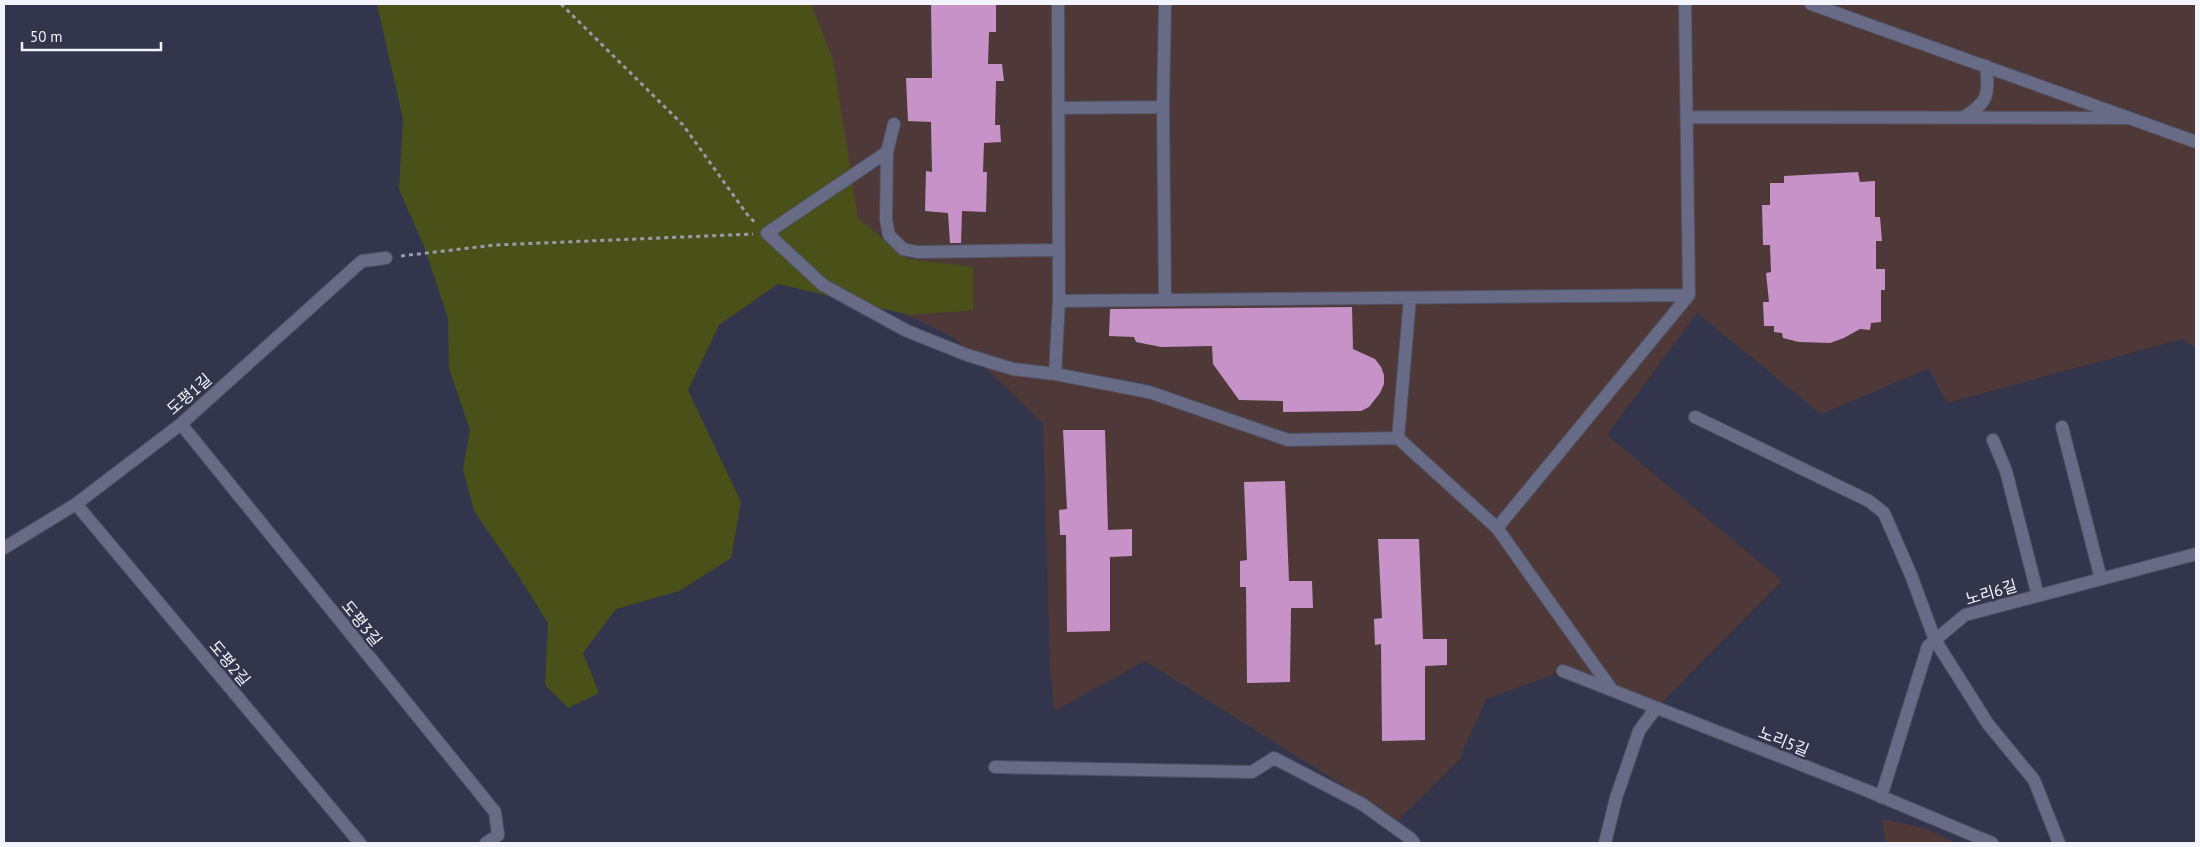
<svg xmlns="http://www.w3.org/2000/svg" width="2200" height="847" viewBox="0 0 2200 847" font-family="'PT Sans','Noto Sans KR',sans-serif">
<style>
.education{fill:#4e3938}
.green{fill:#4a5118}
.building{fill:#c692c7}
.lines{fill:none;stroke-linecap:round;stroke-linejoin:round}
.minor-casing{stroke:#4f5062;stroke-width:14}
.path{stroke:#999aaa;stroke-width:3;stroke-dasharray:4 4;stroke-linecap:butt}
.minor{stroke:#686b85;stroke-width:12}
.labels{text-anchor:middle;dominant-baseline:central;stroke-width:5;stroke-linejoin:round;paint-order:stroke}
.street-label{font-size:16px;fill:#f3f4fd;stroke:#33354c}
</style>
<rect width="100%" height="100%" fill="#33354c"/>
<!-- education -->
<path class="education" d="M 578,4 L 2196,4 L 2196,347 L 2182,339 L 1947,403 L 1929,368 L 1821,414 L 1697,313 L 1607,435 L 1782,581 L 1656,708 L 1563,671 L 1486,699 L 1459,760 L 1398,820 L 1145,661 L 1054,711 L 1050,666 L 1043,424 L 954,338 L 856,290 Z
M 1882,819 L 1924,828 L 1957,843 L 1885,843 Z"/>
<!-- green -->
<path class="green" d="M 377,4 L 811,4 L 833,60 L 858,218 L 907,259 L 973,267 L 973,310 L 910,315 L 778,284 L 719,325 L 688,390 L 741,502 L 731,558 L 679,591 L 616,609 L 583,653 L 599,693 L 568,708 L 545,685 L 548,623 L 516,572 L 474,511 L 463,469 L 470,430 L 449,368 L 448,319 L 425,249 L 399,189 L 403,119 Z"/>
<!-- building -->
<path class="building" d="M 931,4 L 996,4 L 996,32 L 989,32 L 988,64 L 1002,64 L 1004,81 L 996,81 L 995,125 L 1000,125 L 1001,142 L 984,143 L 983,172 L 987,172 L 986,212 L 962,211 L 961,243 L 950,243 L 948,213 L 925,211 L 926,171 L 932,172 L 931,122 L 908,121 L 906,78 L 932,78 Z
M 1858,172 L 1860,182 L 1875,181 L 1875,217 L 1880,217 L 1882,241 L 1876,241 L 1876,269 L 1885,269 L 1885,290 L 1881,290 L 1881,322 L 1871,323 L 1870,330 L 1860,329 L 1844,338 L 1830,343 L 1799,342 L 1783,338 L 1782,333 L 1774,332 L 1774,326 L 1764,326 L 1763,302 L 1769,302 L 1766,273 L 1771,272 L 1770,245 L 1763,245 L 1762,205 L 1770,205 L 1770,183 L 1784,183 L 1784,176 Z
M 1352,307 L 1353,349 L 1375,359 L 1381,367 L 1384,375 L 1384,384 L 1380,393 L 1369,407 L 1361,411 L 1283,412 L 1283,401 L 1239,400 L 1213,364 L 1212,346 L 1161,347 L 1136,342 L 1134,337 L 1109,336 L 1110,309 Z
M 1063,430 L 1105,430 L 1108,530 L 1132,529 L 1132,556 L 1110,557 L 1110,631 L 1067,632 L 1066,535 L 1060,535 L 1059,510 L 1067,509 Z
M 1285,481 L 1289,581 L 1312,581 L 1313,608 L 1291,608 L 1290,682 L 1247,683 L 1246,587 L 1240,587 L 1240,561 L 1247,560 L 1244,482 Z
M 1378,539 L 1419,539 L 1423,639 L 1447,639 L 1447,665 L 1425,666 L 1425,740 L 1382,741 L 1381,644 L 1375,645 L 1374,619 L 1382,618 Z"/>
<g class="lines">
<defs>
<path id="minor" d="M 1058,4 L 1059,301 L 1689,295 L 1685,4
M 1165,4 L 1163,107 L 1165,300
M 1811,4 L 2196,142
M 1058,108 L 1163,107
M 1687,117 L 2128,118
M 1964,117 C 1989,101 1989,95 1986,66
M 894,124 L 887,152 L 886,220 L 889,235 L 903,249 L 917,252 L 1059,250
M 887,152 L 767,233 L 823,285 L 907,331 L 967,355 L 1013,369 L 1055,374
M 1410,298 L 1398,438 L 1497,528 L 1612,690
M 1059,301 L 1055,374 L 1149,392 L 1288,440 L 1398,438
M 1695,417 L 1869,501 L 1884,513 L 1911,575 L 1935,640 L 1988,724 L 2034,780 L 2059,843
M 181,424 L 495,812 L 498,835 L 486,843
M 2062,427 L 2101,579
M 1993,440 L 2006,471 L 2038,596
M 76,504 L 360,843
M 1497,528 L 1689,295
M 4,548 L 76,504 L 181,424 L 362,261 L 386,258
M 1563,671 L 1868,791 L 1992,843
M 995,767 L 1252,772 L 1274,758 L 1362,804 L 1411,839 L 1414,843
M 1881,797 L 1928,646 L 1965,615 L 2196,554
M 1605,843 L 1616,798 L 1639,731 L 1656,708"/>
</defs>
<!-- minor casing -->
<use href="#minor" class="minor-casing"/>
<!-- path -->
<path class="path" d="M 561,4 L 683,125 L 749,217 L 756,223
M 401,256 L 495,245 L 753,234"/>
<!-- minor -->
<use href="#minor" class="minor"/>
</g>
<g class="labels">
<!-- street labels -->
<g class="street-label">
<text transform="translate(189 394) rotate(-41)">도평1길</text>
<text transform="translate(1991 592) rotate(-16)">노리6길</text>
<text transform="translate(362 623) rotate(51)">도평3길</text>
<text transform="translate(230 663) rotate(50)">도평2길</text>
<text transform="translate(1784 741) rotate(22)">노리5길</text>
</g>
</g>
<!-- border -->
<rect width="2200" height="847" fill="none" stroke="#f3f4fd" stroke-width="10"/>
<!-- scale -->
<path d="M22 42v8h139v-8" fill="none" stroke="#f3f4fd" stroke-width="2.5"/>
<text x="30" y="42" font-size="15" fill="#f3f4fd" stroke="#33354c" stroke-width="4" paint-order="stroke">50 m</text>
</svg>
